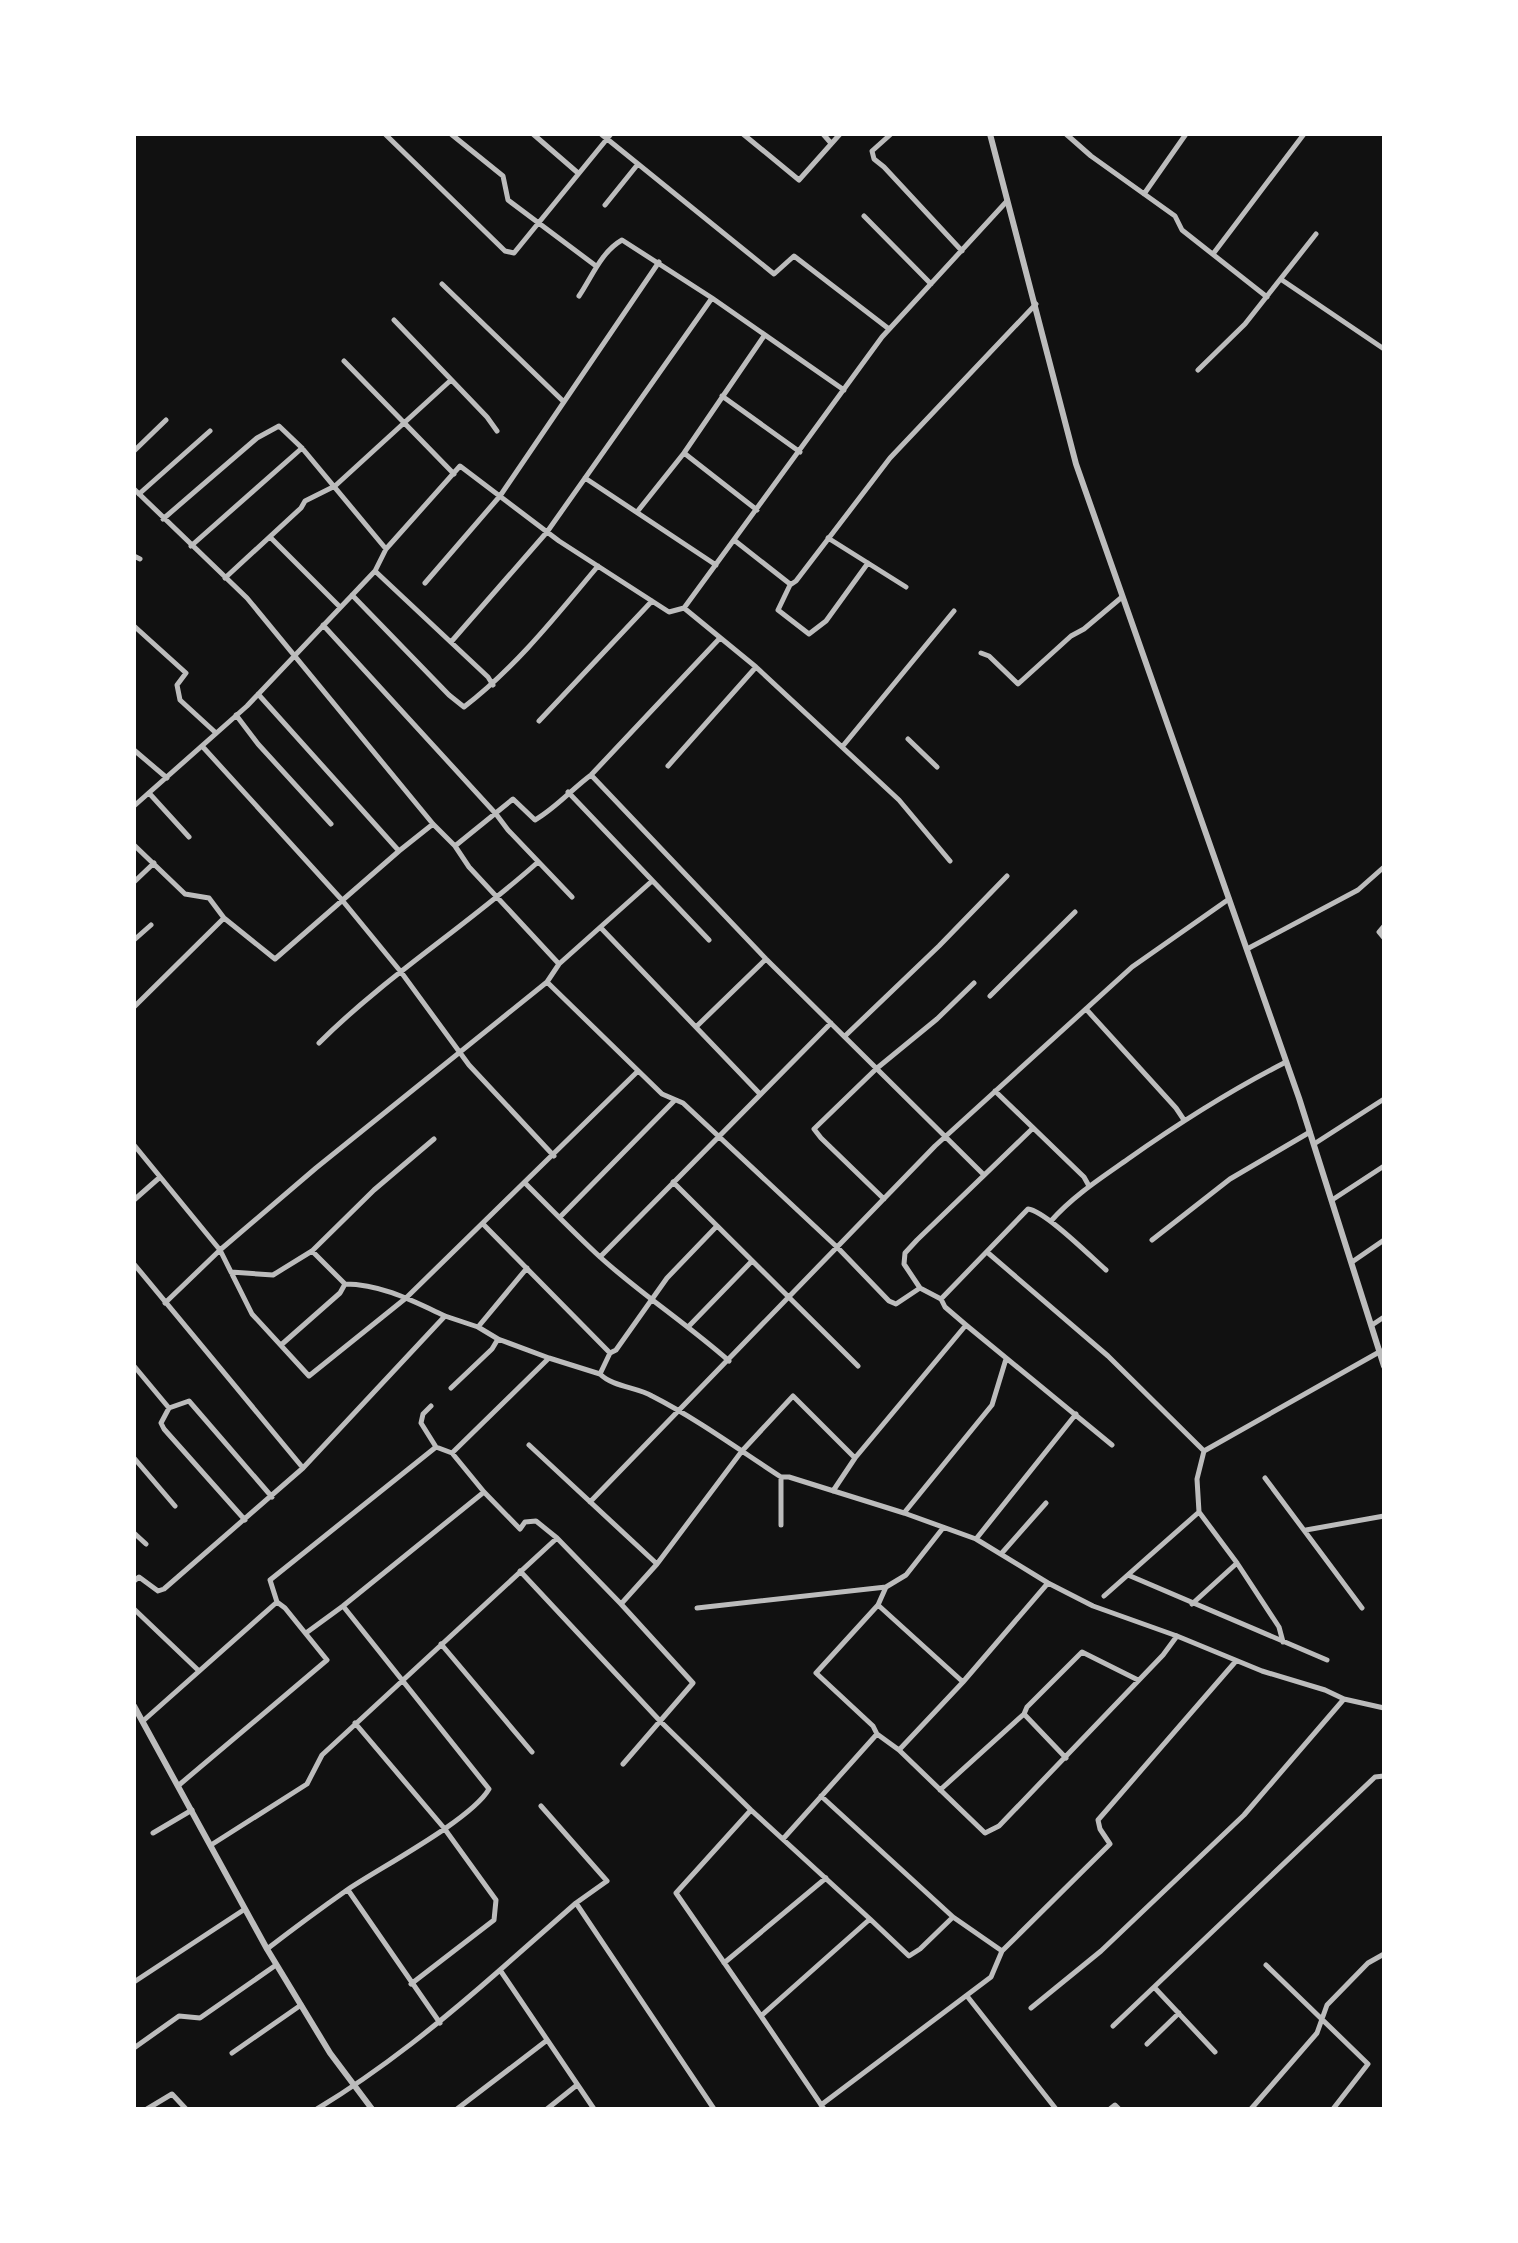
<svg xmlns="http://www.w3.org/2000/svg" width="1518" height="2243" viewBox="0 0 1518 2243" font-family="'IBM Plex Sans',sans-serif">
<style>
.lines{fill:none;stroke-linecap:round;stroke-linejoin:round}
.minor{stroke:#bcbcbc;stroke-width:5}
.tertiary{stroke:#bcbcbc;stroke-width:6}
</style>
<rect width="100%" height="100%" fill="#111"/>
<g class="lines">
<!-- minor -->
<path class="minor" d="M 385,134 L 505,251 L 514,253 L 611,134
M 451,134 L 503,176 L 508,200 L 596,266
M 533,134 L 578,173
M 601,134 L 774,274 L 794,256 L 889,329
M 743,134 L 799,180 L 840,134
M 823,134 L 830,142
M 891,134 L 872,151 L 874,159 L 884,167 L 962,251
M 1066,134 L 1091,156 L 1175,216 L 1182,230 L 1267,297
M 1144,194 L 1186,134
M 605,205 L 638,164
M 864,216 L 931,284
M 1213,254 L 1304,134
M 1282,280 L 1384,349
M 442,284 L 564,402
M 579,296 C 592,277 601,252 622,240 L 712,298
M 394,320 L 487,417 L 497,431
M 344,361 L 454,474
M 1198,370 L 1245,324 L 1316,234
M 722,396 L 800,452
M 134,451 L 166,420
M 684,453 L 757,510
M 585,478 L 716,565
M 134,489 L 247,598 L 433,824 L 455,846 L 469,867 L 559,964
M 139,494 L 210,431
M 637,512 L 684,453 L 764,336
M 163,519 L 257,438 L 279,426 L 302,448 L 386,549
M 270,537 L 340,607
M 828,538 L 906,587
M 734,540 L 790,584
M 191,546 L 302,448
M 134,556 L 140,559
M 868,563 L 826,621 L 809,634 L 778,610 L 790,585 L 796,581 L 890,458 L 1036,304
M 375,571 L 488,677 L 493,685
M 225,578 L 301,508 L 305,501 L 335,486 L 451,380
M 425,583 L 500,496 L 659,262
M 352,595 L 449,695 L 464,707 C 516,667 556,616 598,566
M 684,608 L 756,667 L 899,800 L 950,861
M 323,625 L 496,814 L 508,830 L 572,897
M 134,626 L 186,673 L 177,685 L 180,700 L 216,733
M 451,642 L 547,532 L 712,298 L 844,390
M 981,653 L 989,656 L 1018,684 L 1071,636 L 1084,629 L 1122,597
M 258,694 L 399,851
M 236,715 L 258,744 L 331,824
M 539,721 L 652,601
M 908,739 L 937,767
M 202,746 L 342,900 L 401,972 L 469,1065 L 554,1156
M 842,747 L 954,611
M 134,750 L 167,778
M 668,766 L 756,667
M 591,775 L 766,959 L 984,1175
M 568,792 L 709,940
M 149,793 L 189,837
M 134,806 L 247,706 L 375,571 L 386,549 L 460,466 L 559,541 L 669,612 L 684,608 L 882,337 L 1007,201
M 134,845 L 185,894 L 209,898 L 224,918 L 275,959 L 399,851 L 433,824
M 455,846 L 513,799 L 535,820 C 556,808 572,789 591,775 L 720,638
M 134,882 L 154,863
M 1384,926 L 1379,932 L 1384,938
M 601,928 L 760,1094
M 134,940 L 151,925
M 1247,949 L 1358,890 L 1384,867
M 547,982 L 662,1094 L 683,1103 L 838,1248 L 889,1301 L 896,1304 L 920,1288
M 990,996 L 1075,912
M 134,1007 L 224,918
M 1086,1009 L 1176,1108 L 1184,1120
M 697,1026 L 766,959
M 845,1036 L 939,946 L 1007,876
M 319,1043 C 386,976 468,925 538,862
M 995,1091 L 1084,1177 L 1089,1186
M 1033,1128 L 917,1240 L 905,1253 L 904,1264 L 920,1288 L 941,1299 L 945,1307 L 966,1325 L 1112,1445
M 1314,1144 L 1384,1099
M 134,1145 L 220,1250 L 252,1314 L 309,1376 L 406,1298 L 637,1072
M 673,1182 L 858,1366
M 525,1183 C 550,1208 574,1233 600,1257 C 641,1294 687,1324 729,1361
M 884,1199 L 821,1138 L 814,1129 L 876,1069 L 937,1019 L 974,983
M 134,1200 L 159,1178
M 1332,1200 L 1384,1166
M 560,1217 L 674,1101
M 1051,1221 C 1073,1196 1101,1178 1128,1159 C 1179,1123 1231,1090 1286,1062
M 483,1224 L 610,1353
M 1152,1240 L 1230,1179 L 1310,1132
M 987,1252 L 1108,1356 L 1204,1451 L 1197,1479 L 1199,1512 L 1237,1563 L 1279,1627 L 1283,1642
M 600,1257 L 831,1023
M 1352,1262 L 1384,1240
M 134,1264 L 303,1468
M 231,1272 L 273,1275 L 312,1251 L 374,1190 L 434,1139
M 941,1299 L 1028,1209 C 1045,1211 1090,1256 1106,1270
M 165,1303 L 220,1250 L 316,1168 L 547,982 L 559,964 L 652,881
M 445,1316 L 478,1327 L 498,1339 L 549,1358 L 600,1374 C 613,1387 636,1387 652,1396 C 697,1419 738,1449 781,1477 L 789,1477 L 904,1513 L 976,1539 L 1048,1583 L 1093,1606 L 1177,1636 L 1262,1671 L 1325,1690 L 1344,1699 L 1384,1708
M 1372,1325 L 1384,1317
M 689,1326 L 752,1261
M 478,1327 L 527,1268
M 281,1345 L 340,1293 L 345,1284
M 134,1366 L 169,1408
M 600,1374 L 610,1353 L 616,1350 L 667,1278 L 716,1227
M 451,1388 L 492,1349 L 498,1339
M 431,1406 L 423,1414 L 421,1423 L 436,1447 L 452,1453 L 484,1492 L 520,1529 L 525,1522 L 536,1521 L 557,1538 L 621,1604 L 657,1564 L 742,1451 L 793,1396 L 855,1458
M 529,1445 L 657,1564
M 1204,1451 L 1381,1351
M 452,1453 L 548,1359
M 134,1458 L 175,1506
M 781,1477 L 781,1525
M 1265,1478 L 1362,1608
M 833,1491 L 855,1458 L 966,1325
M 590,1502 L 935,1146 L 1132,967 L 1229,899
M 904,1513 L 992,1405 L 1006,1359
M 245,1520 L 164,1429 L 161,1423 L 169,1408 L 189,1401 L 272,1497
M 1306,1530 L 1384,1516
M 134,1533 L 146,1544
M 976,1539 L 1076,1414
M 1001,1554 L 1046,1503
M 520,1571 L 661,1722 L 751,1810 L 870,1919
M 1128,1575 L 1327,1660
M 134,1581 L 139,1577 L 158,1591 L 164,1589 L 303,1468 L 445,1316 C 413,1301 381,1284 345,1284 L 312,1251
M 886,1587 L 878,1605 L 816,1673 L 873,1726 L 877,1734 L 899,1750 L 985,1833 L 999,1826 L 1163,1655 L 1177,1636
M 1104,1596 L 1199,1512
M 621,1604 L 693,1683 L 623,1764
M 1192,1604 L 1237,1563
M 878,1605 L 963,1682
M 697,1608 L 886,1587 L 906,1575 L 943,1528
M 134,1609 L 199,1671
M 306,1633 L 343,1606 L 484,1492
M 441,1644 L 532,1752
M 1024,1714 L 1066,1758
M 143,1721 L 277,1602
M 355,1723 L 444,1828 L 496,1900 L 494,1920 L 411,1984
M 899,1750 L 963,1682 L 1048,1583
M 179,1785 L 327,1660 L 285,1608 L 277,1602 L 270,1580 L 436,1447
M 940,1790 L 1024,1714 L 1027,1707 L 1082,1652 L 1138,1680
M 821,1796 L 953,1917 L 1002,1951
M 541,1806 L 607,1881 L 576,1903 L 500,1970 L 594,2109
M 751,1810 L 676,1893 L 761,2016
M 153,1833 L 192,1810
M 783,1839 L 877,1734
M 211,1845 L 307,1784 L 322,1755 L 557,1538
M 348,1890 L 440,2023
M 576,1903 L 714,2109
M 267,1949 C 293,1929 320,1909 347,1890 C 381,1867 471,1820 489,1789 L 343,1606
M 724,1963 L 826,1878
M 1266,1965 L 1368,2064 L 1333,2109
M 134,1982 L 245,1909
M 1154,1987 L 1215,2052
M 967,1996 L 1056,2109
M 1031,2008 L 1101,1951 L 1244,1815 L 1344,1699
M 1113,2026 L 1375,1777 L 1384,1776
M 1147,2044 L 1179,2013
M 134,2048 L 179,2016 L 200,2018 L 276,1965
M 232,2053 L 301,2005
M 821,2105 L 991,1977 L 1002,1951 L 1110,1844 L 1100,1829 L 1098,1820 L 1236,1661
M 147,2109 L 172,2094 L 186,2109
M 317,2109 C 383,2069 442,2021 500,1970
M 457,2109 L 546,2041
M 547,2109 L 577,2085
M 824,2109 L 761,2016 L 870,1919 L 909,1956 L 920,1949 L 953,1917
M 1110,2109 L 1115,2105 L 1119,2109
M 1251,2109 L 1317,2033 L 1327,2005 L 1368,1963 L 1384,1954"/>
<!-- tertiary -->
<path class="tertiary" d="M 990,134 L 1076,464 L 1299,1098 L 1384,1366
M 134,1706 L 267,1949 L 330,2053 L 372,2109"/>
</g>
<!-- border -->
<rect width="1518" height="2243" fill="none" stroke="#ffffff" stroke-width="272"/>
</svg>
